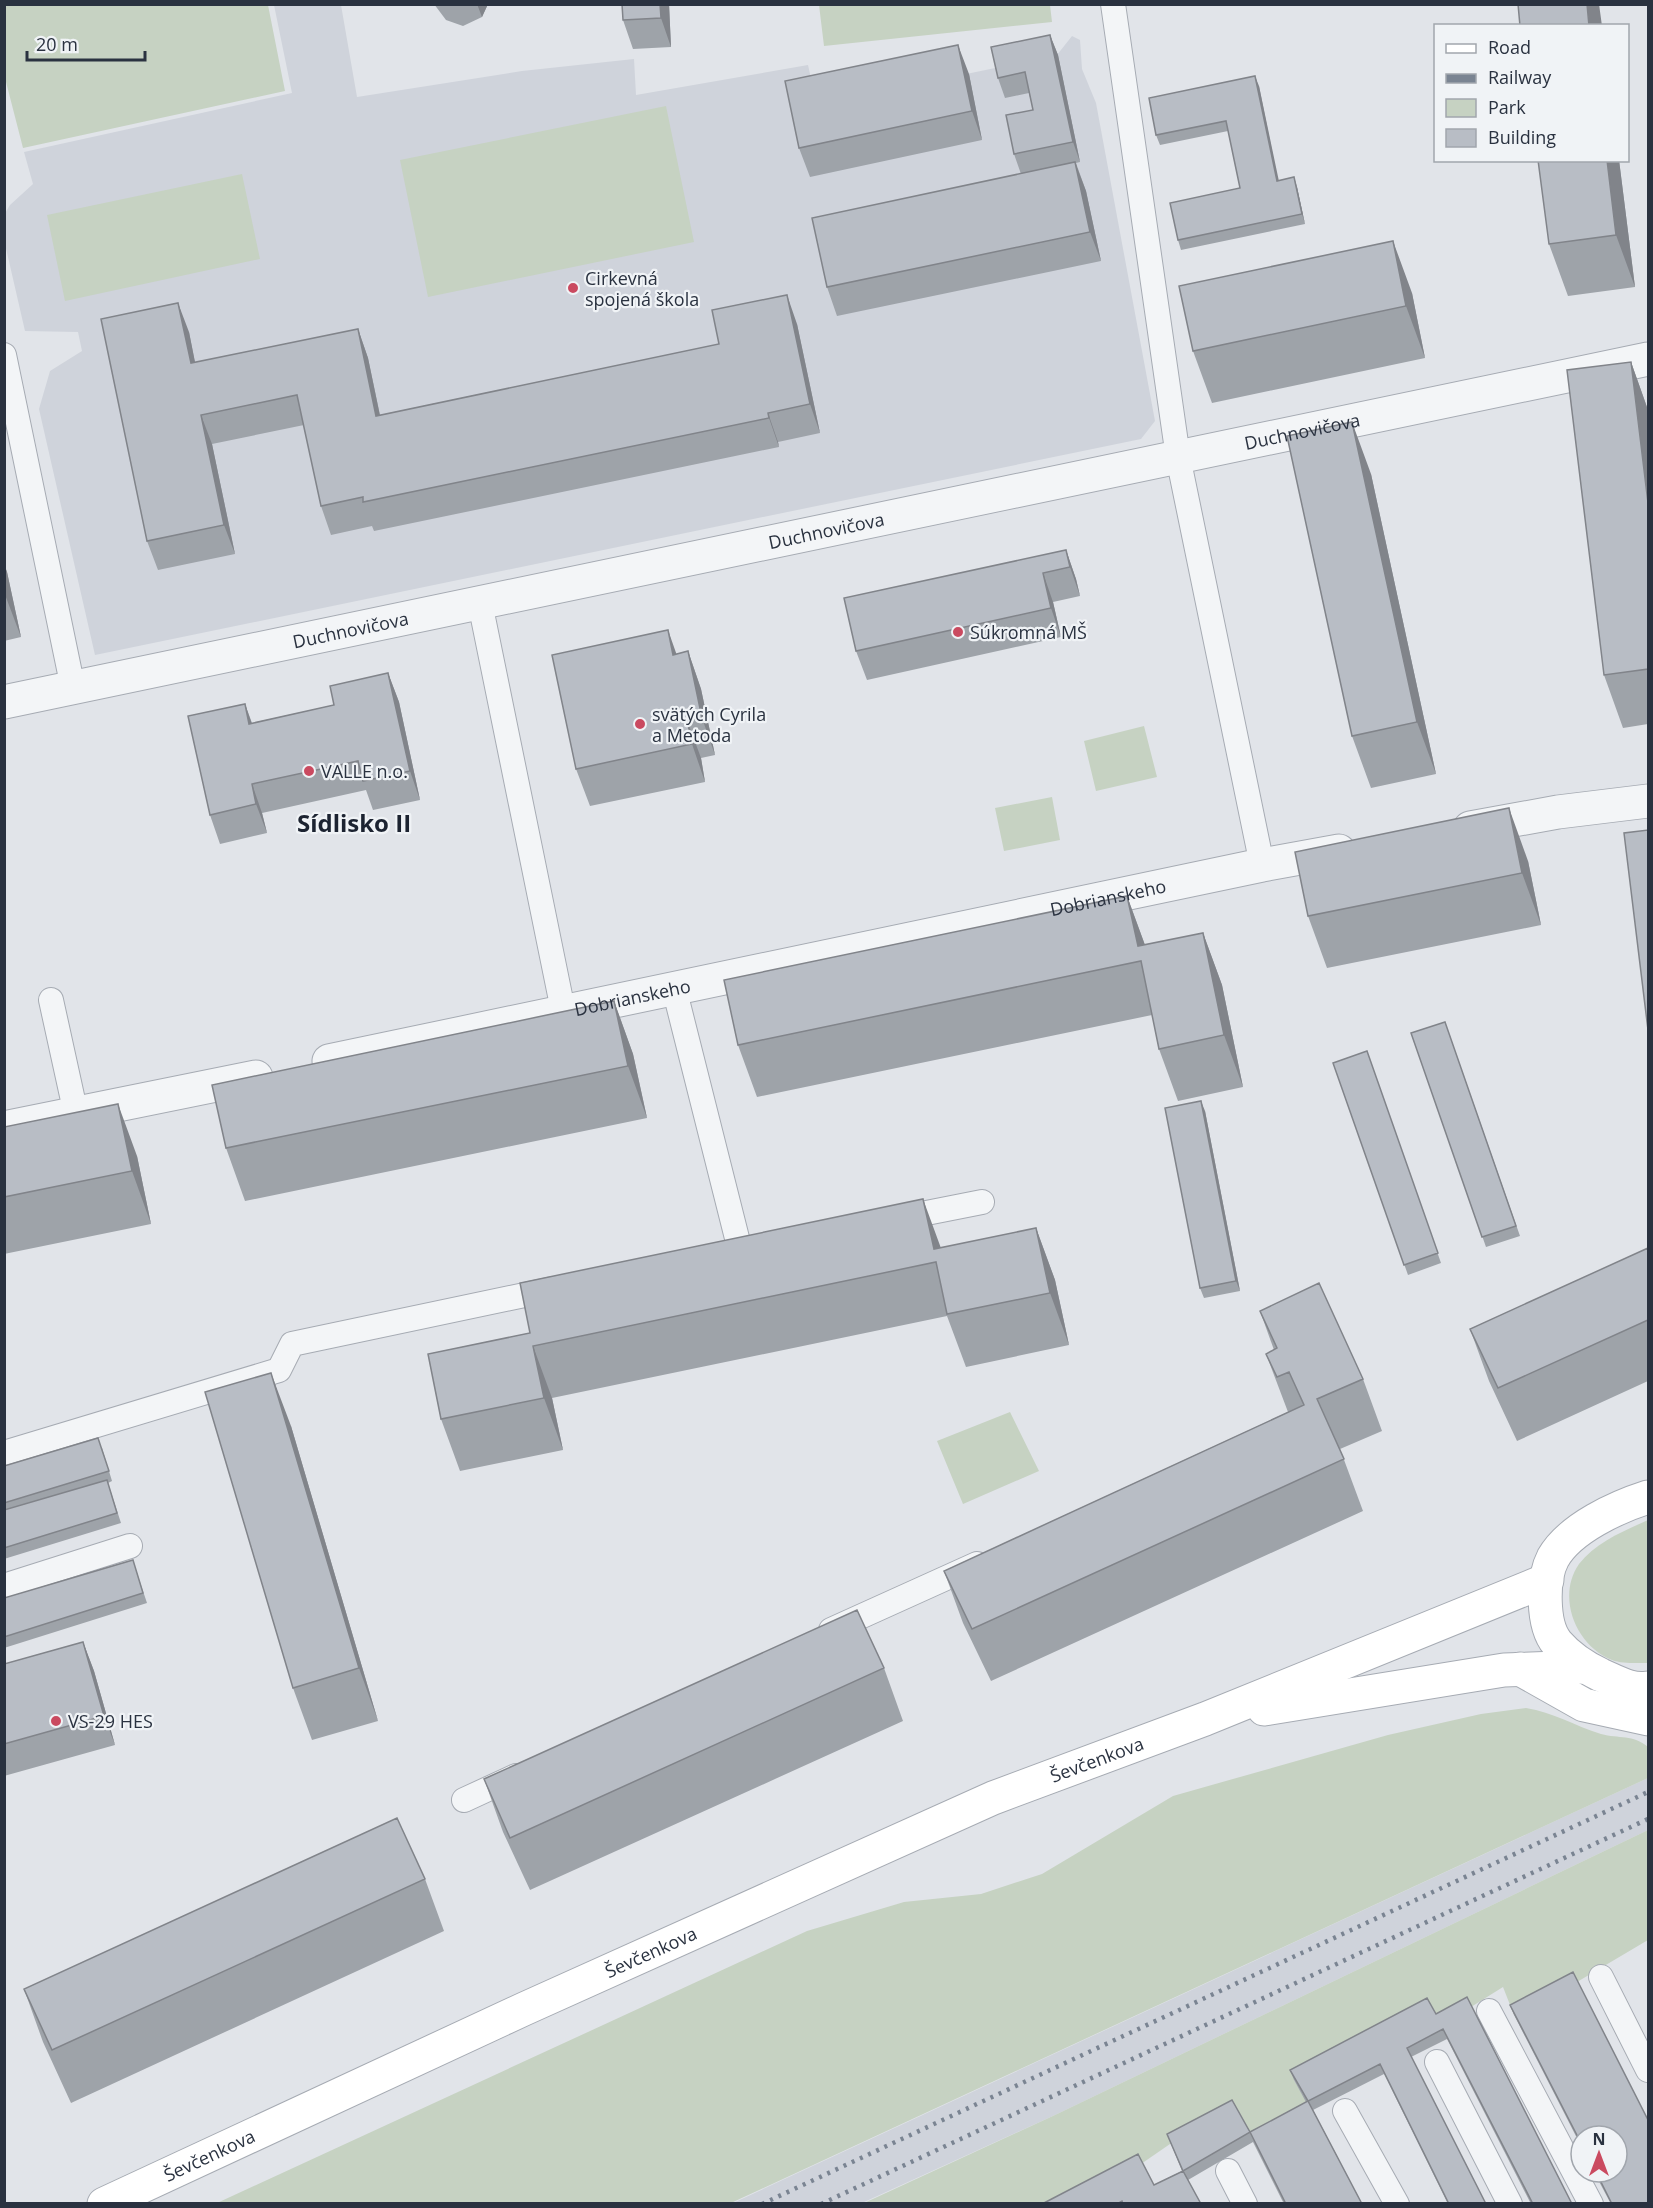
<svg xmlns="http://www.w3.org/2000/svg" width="1653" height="2208" viewBox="0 0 1653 2208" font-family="'Open Sans',sans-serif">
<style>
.built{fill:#cfd3db}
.green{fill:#c6d2c2}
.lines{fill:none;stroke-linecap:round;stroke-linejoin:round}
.lane-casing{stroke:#a6abb3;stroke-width:26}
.street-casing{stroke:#a6abb3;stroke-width:35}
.secondary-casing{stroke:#a6abb3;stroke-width:35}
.lane{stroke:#f3f5f7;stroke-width:24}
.street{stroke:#f3f5f7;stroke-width:33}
.secondary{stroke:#fff;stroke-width:33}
.rail{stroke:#7a8492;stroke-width:4.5;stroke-dasharray:3 6;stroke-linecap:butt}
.wall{fill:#9ea3a9}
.shaded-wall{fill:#81848a}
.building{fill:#b8bdc5;stroke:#81848a;stroke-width:1.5}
.poi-dot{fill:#ca4a60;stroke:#f0f3f6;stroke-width:2}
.labels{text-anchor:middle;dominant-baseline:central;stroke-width:4.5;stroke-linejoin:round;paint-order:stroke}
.poi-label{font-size:18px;fill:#2a3240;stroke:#f0f3f6;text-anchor:start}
.street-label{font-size:18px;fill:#2a3240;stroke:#f0f3f6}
.district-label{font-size:24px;font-weight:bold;fill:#1c2331;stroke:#f0f3f6}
</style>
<rect width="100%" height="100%" fill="#e1e4e9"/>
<!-- built -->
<path class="built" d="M 274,5 L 341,5 L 357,97 L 522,71 L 634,59 L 636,95 L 808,65 L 817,105 L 1057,55 L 1072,36 L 1080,40 L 1082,69 L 1096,103 L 1155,421 L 1141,439 L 95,655 L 39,409 L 50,371 L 82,351 L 78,332 L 25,331 L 5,244 L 4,215 L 10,205 L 33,184 L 24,152 L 292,93 Z
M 1648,1778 L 1648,1830 L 1055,2115 L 862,2203 L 731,2204 Z"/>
<!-- green -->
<path class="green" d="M 4,5 L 268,5 L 285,91 L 23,148 L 5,78 Z
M 819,5 L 1050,5 L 1052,22 L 824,46 Z
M 666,106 L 694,242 L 428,297 L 400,160 Z
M 242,174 L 260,259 L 65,301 L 47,215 Z
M 1144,726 L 1157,777 L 1096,791 L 1084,741 Z
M 1052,797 L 1060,840 L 1004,851 L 995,808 Z
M 1010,1412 L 1039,1471 L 963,1504 L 937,1441 Z
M 1648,1520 L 1648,1663 C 1638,1663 1622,1664 1612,1660 C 1576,1646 1556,1597 1579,1564 C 1596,1542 1624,1531 1648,1520 Z
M 1526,1708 C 1553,1712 1575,1726 1601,1734 C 1619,1739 1633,1734 1648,1747 L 1648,1778 L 731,2203 L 217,2203 L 807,1931 L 904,1902 L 981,1894 L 1042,1874 L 1173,1796 L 1388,1735 L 1481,1714 Z
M 1648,1830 L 1648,1940 L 1577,1982 L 1514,2015 L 1503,1987 L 1471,2007 L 1294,2080 L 1312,2111 L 1253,2142 L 1170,2144 L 1141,2164 L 1065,2203 L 862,2204 L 1055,2115 Z"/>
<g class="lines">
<defs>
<path id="lane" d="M 1113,4 L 1178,457 L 1262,865
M 4,355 L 73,688
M 480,603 L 563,1010
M 674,988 L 740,1250
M 51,1000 L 76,1114
M 896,1219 L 982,1202
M 4,1453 L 279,1370 L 292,1344 L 553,1289
M 4,1586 L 130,1546
M 831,1630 L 977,1564
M 464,1800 L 516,1776
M 1601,1977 L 1648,2070
M 1489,2011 L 1591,2204
M 1437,2062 L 1510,2204
M 1345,2111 L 1397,2204
M 1228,2171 L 1245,2204"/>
<g id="street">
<path id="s1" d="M 4,702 L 1648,359"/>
<path d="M 1470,828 L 1558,812 L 1648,801"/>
<path id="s2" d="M 329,1061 L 1262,865 L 1339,851"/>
<path d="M 4,1128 L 256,1077"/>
</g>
<g id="secondary">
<path d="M 1648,1497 C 1617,1507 1570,1528 1553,1558 C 1542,1579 1542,1625 1557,1643 C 1569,1657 1584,1667 1601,1675 C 1617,1682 1631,1691 1648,1688"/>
<path d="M 1520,1669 L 1584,1705 L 1648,1719"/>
<path d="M 1264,1709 L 1504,1670 L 1583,1667"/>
<path id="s3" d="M 104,2204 L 524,2009 L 993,1798 L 1205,1719 L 1547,1580"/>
</g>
</defs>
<!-- lane casing -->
<use href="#lane" class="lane-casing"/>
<!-- street casing -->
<use href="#street" class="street-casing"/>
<!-- secondary casing -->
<use href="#secondary" class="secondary-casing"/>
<!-- lane -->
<use href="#lane" class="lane"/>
<!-- street -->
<use href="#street" class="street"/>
<!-- secondary -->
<use href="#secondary" class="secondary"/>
<!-- rail -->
<path class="rail" d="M 762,2204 L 1648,1792
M 821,2204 L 1648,1819"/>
</g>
<!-- wall -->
<path class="wall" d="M 434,4 L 488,4 L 482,17 L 463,26 L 446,20 Z
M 669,4 L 671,47 L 633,49 L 623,20 Z
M 1050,35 L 1058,55 L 1080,162 L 1076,163 L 1086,191 L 1101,261 L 837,316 L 827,287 L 1021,174 L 1014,154 L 1033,110 L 1029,93 L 1005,98 L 998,78 Z
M 969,74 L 982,140 L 810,177 L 799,148 Z
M 1259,86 L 1278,181 L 1297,187 L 1305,224 L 1181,250 L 1178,240 L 1240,188 L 1228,131 L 1160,145 L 1156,135 Z
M 1619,160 L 1635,287 L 1568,296 L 1549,244 Z
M 1412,293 L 1425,358 L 1212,403 L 1193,351 Z
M 797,324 L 820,433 L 778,442 L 779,447 L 374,531 L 372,526 L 331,535 L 321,506 L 304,425 L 212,444 L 235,554 L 158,570 L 147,541 L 189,332 L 195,363 L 358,329 L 368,358 L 380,415 L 719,344 Z
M 1631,362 L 1648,410 L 1648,724 L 1623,728 L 1604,675 Z
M 1371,474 L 1436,774 L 1371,788 L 1352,736 Z
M 1066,550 L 1076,579 L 1080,596 L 1053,602 L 1061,637 L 867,680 L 856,651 Z
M 4,564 L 7,572 L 21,637 L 4,641 Z
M 688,651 L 701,689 L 715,755 L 701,758 L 705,782 L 590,806 L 576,769 L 676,654 Z
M 388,673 L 399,702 L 420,800 L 373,810 L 366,790 L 262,813 L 267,833 L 220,844 L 210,815 L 245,704 L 252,723 L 334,705 Z
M 1528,861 L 1541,925 L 1327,968 L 1308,916 Z
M 1127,896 L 1145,945 L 1203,933 L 1222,985 L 1243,1087 L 1178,1101 L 1159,1049 L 1152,1015 L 757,1097 L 738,1045 Z
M 614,1001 L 633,1054 L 647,1118 L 245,1201 L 226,1148 Z
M 1445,1022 L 1520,1236 L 1486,1247 L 1411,1033 Z
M 1367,1051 L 1441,1263 L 1408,1275 L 1333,1063 Z
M 1205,1111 L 1240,1291 L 1204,1298 L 1200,1288 Z
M 4,1127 L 137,1156 L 151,1224 L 4,1254 Z
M 1036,1228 L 1055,1280 L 1069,1345 L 966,1367 L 947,1316 L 552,1398 L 563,1450 L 460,1471 L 441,1419 L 428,1354 Z
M 1648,1248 L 1648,1381 L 1517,1441 L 1489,1381 L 1470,1329 Z
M 1260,1311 L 1363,1379 L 1382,1431 L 1340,1449 L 1363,1511 L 991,1681 L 963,1623 L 944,1571 L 1288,1412 L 1266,1354 L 1274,1350 Z
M 291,1426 L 378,1721 L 312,1740 L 293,1688 Z
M 102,1448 L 112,1481 L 108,1483 L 121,1523 L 4,1559 L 4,1466 Z
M 136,1570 L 147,1603 L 4,1648 L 4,1598 Z
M 83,1642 L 94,1671 L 115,1745 L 4,1776 L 4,1664 Z
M 884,1668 L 903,1721 L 530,1890 L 503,1832 L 484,1779 Z
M 425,1879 L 444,1931 L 71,2103 L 43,2042 L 24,1989 Z
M 1510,2005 L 1648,2204 L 1611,2204 L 1594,2172 L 1617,2172 L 1581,2136 L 1581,2146 L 1514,2015 Z
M 1436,2014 L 1572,2204 L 1531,2204 L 1447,2039 L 1411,2057 L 1486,2204 L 1448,2204 L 1384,2074 L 1313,2110 L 1362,2204 L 1284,2204 L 1253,2142 L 1188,2180 L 1201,2204 L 1042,2203 L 1154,2185 L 1182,2171 L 1167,2134 L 1250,2132 L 1306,2102 L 1294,2080 L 1290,2070 Z"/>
<!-- shaded-wall -->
<path class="shaded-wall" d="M 477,4 L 488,4 L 482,17 Z
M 660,4 L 669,4 L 671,47 L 661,18 Z
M 1587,4 L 1599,4 L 1602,26 L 1589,26 Z
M 1050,35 L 1058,55 L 1080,162 L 1073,142 Z
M 958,45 L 969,74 L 982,140 L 972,111 Z
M 1255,76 L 1259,86 L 1281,191 L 1277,181 Z
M 1607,160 L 1619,160 L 1635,287 L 1616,235 Z
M 1075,162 L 1086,191 L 1101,261 L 1090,232 Z
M 1294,177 L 1297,187 L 1305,224 L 1302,214 Z
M 1393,241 L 1412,293 L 1425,358 L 1406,306 Z
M 787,295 L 797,324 L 820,433 L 810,404 Z
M 178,303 L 189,332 L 201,392 L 191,363 Z
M 358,329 L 368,358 L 386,445 L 376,416 Z
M 1631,362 L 1648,410 L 1648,503 Z
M 768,413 L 778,442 L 779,447 L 769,418 Z
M 201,415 L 212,444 L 235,554 L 224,525 Z
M 1352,422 L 1371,474 L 1436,774 L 1417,722 Z
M 1066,550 L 1076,579 L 1080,596 L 1070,567 Z
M 4,564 L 7,572 L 21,637 L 4,592 Z
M 1043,573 L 1053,602 L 1061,637 L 1051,608 Z
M 668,630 L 681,667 L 673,655 Z
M 688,651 L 701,689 L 715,755 L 702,718 Z
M 388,673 L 399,702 L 420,800 L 410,771 Z
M 245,704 L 255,733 L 249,724 Z
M 687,720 L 701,758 L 705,782 L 692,744 Z
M 252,784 L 262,813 L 267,833 L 256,804 Z
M 1509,808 L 1528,861 L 1541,925 L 1522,873 Z
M 1127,896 L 1146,948 L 1138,946 Z
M 1203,933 L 1222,985 L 1243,1087 L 1224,1035 Z
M 614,1001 L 633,1054 L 647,1118 L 628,1066 Z
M 1201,1101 L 1205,1111 L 1240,1291 L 1236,1281 Z
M 118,1104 L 137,1156 L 151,1224 L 132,1171 Z
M 923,1199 L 942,1251 L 934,1249 Z
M 1036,1228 L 1055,1280 L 1069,1345 L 1050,1293 Z
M 533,1346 L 552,1398 L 563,1450 L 544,1398 Z
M 271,1373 L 291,1426 L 378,1721 L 359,1668 Z
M 83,1642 L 94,1671 L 115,1745 L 104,1716 Z"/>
<!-- building -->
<path class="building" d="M 622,4 L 660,4 L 661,18 L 623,20 Z
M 1518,4 L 1587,4 L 1589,26 L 1520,26 Z
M 1050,35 L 1073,142 L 1014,154 L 1006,115 L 1033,110 L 1025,72 L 998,78 L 991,47 Z
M 958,45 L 972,111 L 799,148 L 785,81 Z
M 1255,76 L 1277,181 L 1294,177 L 1302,214 L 1178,240 L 1170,203 L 1240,188 L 1226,121 L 1156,135 L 1149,98 Z
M 1538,160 L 1607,160 L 1616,235 L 1549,244 Z
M 1075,162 L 1090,232 L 827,287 L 812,218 Z
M 1393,241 L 1406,306 L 1193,351 L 1179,286 Z
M 787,295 L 810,404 L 768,413 L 769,418 L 363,502 L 363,497 L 321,506 L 297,395 L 201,415 L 224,525 L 147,541 L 101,319 L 178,303 L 191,363 L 358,329 L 376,416 L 719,344 L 712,310 Z
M 1631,362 L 1648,503 L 1648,669 L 1604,675 L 1567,370 Z
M 1352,422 L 1417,722 L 1352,736 L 1287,436 Z
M 1066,550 L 1070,567 L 1043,573 L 1051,608 L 856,651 L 844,598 Z
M 668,630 L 673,655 L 688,651 L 702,718 L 687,720 L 692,744 L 576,769 L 552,655 Z
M 388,673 L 410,771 L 363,781 L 358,761 L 252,784 L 256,804 L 210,815 L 188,716 L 245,704 L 249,724 L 334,705 L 330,686 Z
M 1509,808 L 1522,873 L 1308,916 L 1295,852 Z
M 1648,830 L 1648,1030 L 1624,833 Z
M 1127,896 L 1138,946 L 1203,933 L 1224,1035 L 1159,1049 L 1141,961 L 738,1045 L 724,980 Z
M 614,1001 L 628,1066 L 226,1148 L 212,1085 Z
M 1445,1022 L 1516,1226 L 1482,1237 L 1411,1033 Z
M 1367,1051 L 1438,1253 L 1404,1265 L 1333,1063 Z
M 1201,1101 L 1236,1281 L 1200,1288 L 1165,1108 Z
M 118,1104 L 132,1171 L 4,1197 L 4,1127 Z
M 923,1199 L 934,1249 L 1036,1228 L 1050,1293 L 947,1314 L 936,1262 L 533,1346 L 544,1398 L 441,1419 L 428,1354 L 530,1333 L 520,1283 Z
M 1648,1248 L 1648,1320 L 1498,1388 L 1470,1329 Z
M 1319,1283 L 1363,1379 L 1317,1399 L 1344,1459 L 972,1629 L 944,1571 L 1304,1405 L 1289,1372 L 1277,1377 L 1266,1354 L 1277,1348 L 1260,1311 Z
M 271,1373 L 359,1668 L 293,1688 L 205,1392 Z
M 98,1438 L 109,1471 L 4,1503 L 4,1466 Z
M 107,1480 L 117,1513 L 4,1548 L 4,1510 Z
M 133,1560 L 143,1593 L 4,1637 L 4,1598 Z
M 857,1610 L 884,1668 L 510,1838 L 484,1779 Z
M 83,1642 L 104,1716 L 4,1744 L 4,1664 Z
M 397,1818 L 425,1879 L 52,2050 L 24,1989 Z
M 1573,1972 L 1648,2120 L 1648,2204 L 1612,2204 L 1596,2172 L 1617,2172 L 1617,2136 L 1581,2136 L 1581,2143 L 1510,2005 Z
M 1467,1997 L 1572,2204 L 1533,2204 L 1443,2029 L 1407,2048 L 1486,2204 L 1449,2204 L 1380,2064 L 1308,2101 L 1362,2204 L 1286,2204 L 1250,2132 L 1183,2171 L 1167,2134 L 1232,2100 L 1250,2132 L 1308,2101 L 1290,2070 L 1427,1998 L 1436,2014 Z
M 1138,2154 L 1154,2185 L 1183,2171 L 1201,2204 L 1123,2204 L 1122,2201 L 1117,2204 L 1042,2204 Z"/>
<!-- markers -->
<g class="poi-dot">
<circle cx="573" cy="288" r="6"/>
<circle cx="958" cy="632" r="6"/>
<circle cx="640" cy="724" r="6"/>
<circle cx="309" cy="771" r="6"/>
<circle cx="56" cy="1721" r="6"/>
</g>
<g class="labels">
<!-- poi labels -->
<g class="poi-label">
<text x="585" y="278">Cirkevná<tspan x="585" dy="21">spojená škola</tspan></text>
<text x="970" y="632">Súkromná MŠ</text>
<text x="652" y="714">svätých Cyrila<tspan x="652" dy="21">a Metoda</tspan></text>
<text x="321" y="771">VALLE n.o.</text>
<text x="68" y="1721">VS-29 HES</text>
</g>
<!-- street labels -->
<g class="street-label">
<text stroke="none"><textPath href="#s1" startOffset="1326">Duchnovičova</textPath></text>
<text stroke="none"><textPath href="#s1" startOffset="840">Duchnovičova</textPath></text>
<text stroke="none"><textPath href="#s1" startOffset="354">Duchnovičova</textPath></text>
<text stroke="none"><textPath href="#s2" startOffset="796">Dobrianskeho</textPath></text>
<text stroke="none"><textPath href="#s2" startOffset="310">Dobrianskeho</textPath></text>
<text stroke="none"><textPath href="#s3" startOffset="1088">Ševčenkova</textPath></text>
<text stroke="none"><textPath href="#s3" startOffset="602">Ševčenkova</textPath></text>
<text stroke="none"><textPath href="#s3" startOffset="116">Ševčenkova</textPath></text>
</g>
<!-- district labels -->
<g class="district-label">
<text x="354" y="822">Sídlisko II</text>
</g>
</g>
<!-- border -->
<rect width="1653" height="2208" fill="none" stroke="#2a3240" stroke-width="12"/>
<!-- legend -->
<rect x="1434" y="24" width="195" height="138" fill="#f0f3f6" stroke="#a1a6ad" stroke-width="1.5"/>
<rect x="1446" y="44" width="30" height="9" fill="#ffffff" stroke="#a1a6ad" stroke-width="1.5"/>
<text x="1488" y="54" font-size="18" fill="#2a3240">Road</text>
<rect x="1446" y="74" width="30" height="9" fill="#7a8492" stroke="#a1a6ad" stroke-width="1.5"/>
<text x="1488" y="84" font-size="18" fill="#2a3240">Railway</text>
<rect x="1446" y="99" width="30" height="18" fill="#c6d2c2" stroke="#a1a6ad" stroke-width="1.5"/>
<text x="1488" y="114" font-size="18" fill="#2a3240">Park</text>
<rect x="1446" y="129" width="30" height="18" fill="#b8bdc5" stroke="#a1a6ad" stroke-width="1.5"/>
<text x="1488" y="144" font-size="18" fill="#2a3240">Building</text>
<!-- north arrow -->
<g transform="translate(1599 2154)"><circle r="28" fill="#f0f3f6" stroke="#a1a6ad" stroke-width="1.5"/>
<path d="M0-4.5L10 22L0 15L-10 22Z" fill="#ca4a60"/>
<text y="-9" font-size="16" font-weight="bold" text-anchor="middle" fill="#2a3240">N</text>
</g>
<!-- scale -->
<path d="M27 51v9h118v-9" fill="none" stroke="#2a3240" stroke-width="3"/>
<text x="36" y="51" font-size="18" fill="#2a3240" stroke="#f0f3f6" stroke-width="4.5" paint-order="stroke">20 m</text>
</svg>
